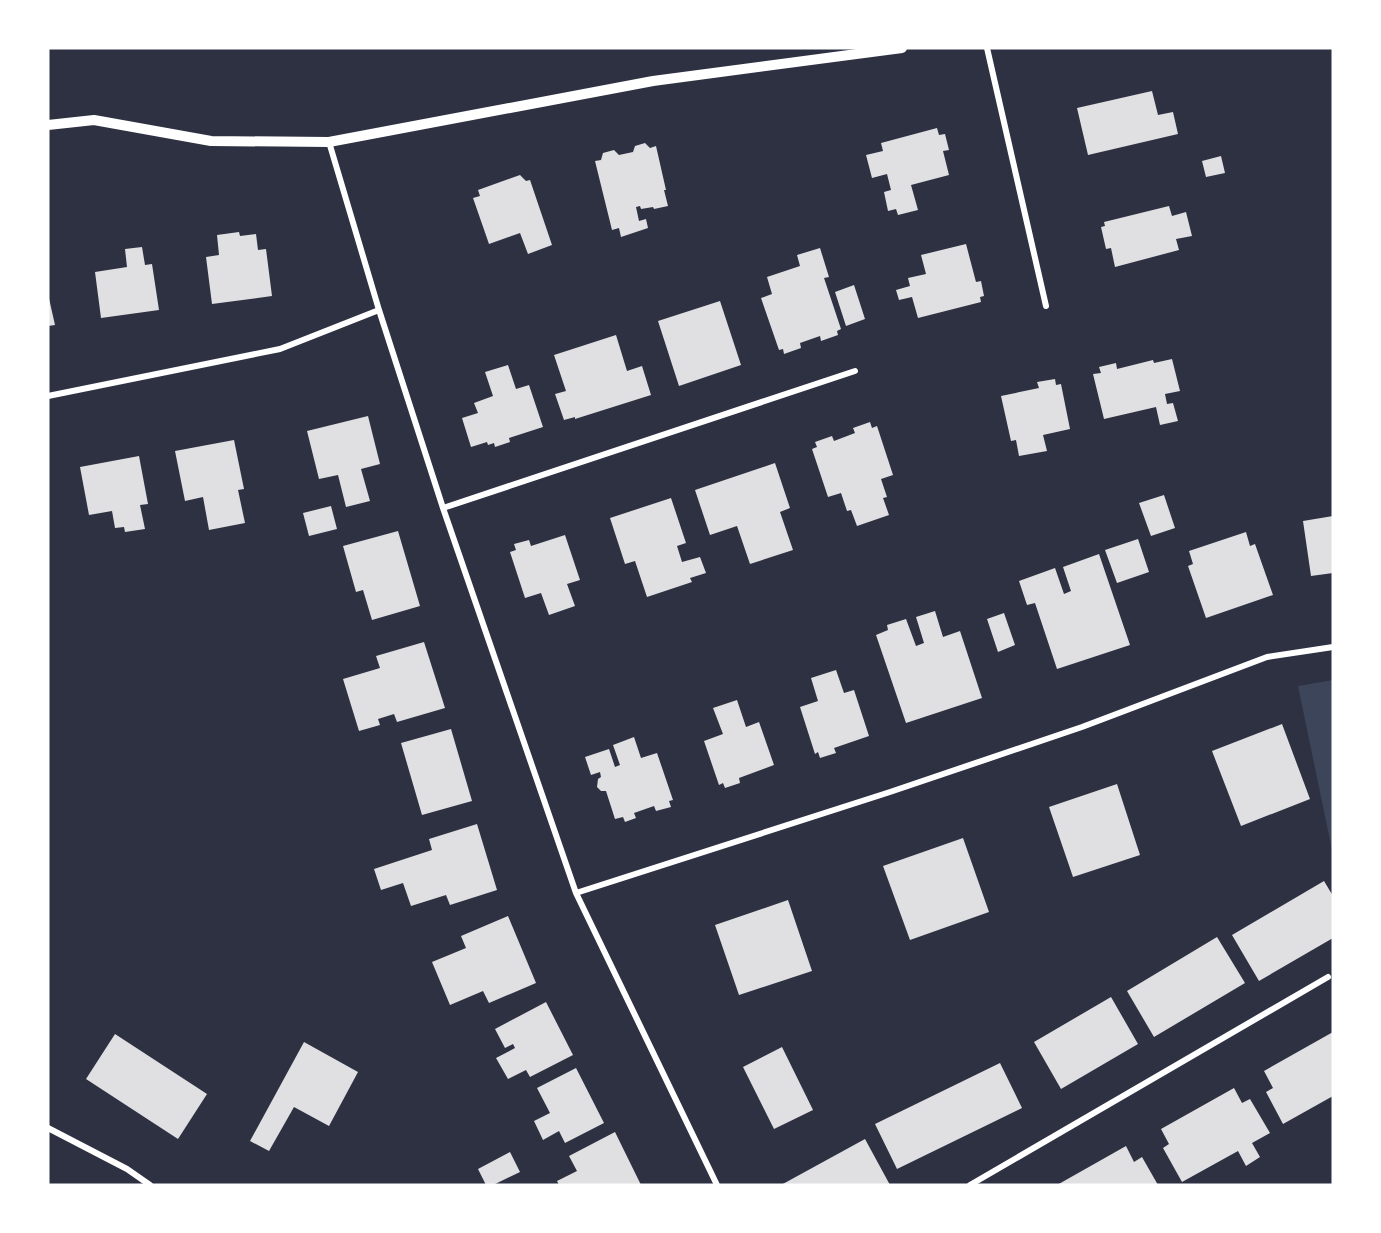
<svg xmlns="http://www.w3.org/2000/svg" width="1381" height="1233" viewBox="0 0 1381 1233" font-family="'Sofia Sans Condensed',sans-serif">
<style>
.green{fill:#3c4559}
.building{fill:#e0e0e3}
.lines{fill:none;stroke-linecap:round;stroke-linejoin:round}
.minor{stroke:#fff;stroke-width:6}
.tertiary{stroke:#fff;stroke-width:10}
</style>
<rect width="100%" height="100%" fill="#2d3142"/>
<!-- green -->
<path class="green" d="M 1333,680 L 1333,855 L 1298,686 Z"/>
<!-- building -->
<path class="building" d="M 1152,91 L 1158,115 L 1173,112 L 1178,134 L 1088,155 L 1077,108 Z
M 937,128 L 939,135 L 945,134 L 949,150 L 943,151 L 949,175 L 911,185 L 918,210 L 898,215 L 896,209 L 888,211 L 884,192 L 891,190 L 887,174 L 872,178 L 866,155 L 883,151 L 881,143 Z
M 645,143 L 650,148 L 656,146 L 666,190 L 664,190 L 668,206 L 654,209 L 653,207 L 641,209 L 640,206 L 636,207 L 639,221 L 646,219 L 648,228 L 621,237 L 619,228 L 612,230 L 595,161 L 601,160 L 603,153 L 614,150 L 619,155 L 633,152 L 635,146 Z
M 1221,156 L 1225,173 L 1206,177 L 1202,161 Z
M 520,175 L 526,181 L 530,180 L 552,245 L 528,254 L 520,233 L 489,244 L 473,198 L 480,196 L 478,190 Z
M 1169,206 L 1172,216 L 1186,212 L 1192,236 L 1176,239 L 1179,250 L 1115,267 L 1111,248 L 1106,249 L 1101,227 L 1105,226 L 1104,222 Z
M 239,232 L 240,236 L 256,234 L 258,250 L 266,249 L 272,296 L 212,304 L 206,257 L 219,255 L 217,235 Z
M 966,244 L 976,282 L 981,281 L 984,296 L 980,297 L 981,302 L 918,318 L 912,297 L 899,300 L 896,290 L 910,286 L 908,278 L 926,274 L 921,255 Z
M 142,247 L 145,265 L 152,264 L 159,310 L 101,318 L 95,272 L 127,267 L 125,249 Z
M 820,248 L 829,277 L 824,278 L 841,329 L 837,331 L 838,335 L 821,341 L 820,336 L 800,343 L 801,348 L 784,354 L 783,349 L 779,350 L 761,298 L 772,294 L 767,277 L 800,266 L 797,255 Z
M 854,285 L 865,319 L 846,326 L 835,292 Z
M 48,294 L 55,325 L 48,326 Z
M 720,301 L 741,365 L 679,386 L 658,321 Z
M 616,335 L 627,371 L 642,366 L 651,395 L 575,419 L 575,417 L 564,420 L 555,394 L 566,391 L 554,355 Z
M 1172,359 L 1180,391 L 1165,394 L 1167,404 L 1173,403 L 1178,421 L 1160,425 L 1156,407 L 1104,419 L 1093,374 L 1101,373 L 1099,367 L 1116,363 L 1117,369 L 1153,360 L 1154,363 Z
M 508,365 L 516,389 L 529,385 L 543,427 L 509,438 L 510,442 L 495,447 L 494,443 L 488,445 L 487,442 L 471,447 L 462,418 L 478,413 L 474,403 L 493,396 L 485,372 Z
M 1055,379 L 1056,385 L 1061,384 L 1070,429 L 1043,435 L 1047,451 L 1019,456 L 1016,440 L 1011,441 L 1001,396 L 1039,388 L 1037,382 Z
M 368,416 L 380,464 L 361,469 L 370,501 L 346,507 L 338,475 L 319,479 L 307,431 Z
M 870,422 L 872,428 L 877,426 L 893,475 L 881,479 L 887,497 L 883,498 L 889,515 L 857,526 L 851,510 L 847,511 L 841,493 L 828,497 L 812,449 L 817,447 L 815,442 L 832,436 L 834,441 L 855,433 L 853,428 Z
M 234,440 L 244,489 L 238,490 L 245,523 L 209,530 L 203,497 L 185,501 L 175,451 Z
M 139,456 L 148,504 L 140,505 L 145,529 L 125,532 L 124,527 L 115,528 L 112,511 L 89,515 L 80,467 Z
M 775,463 L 790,508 L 780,512 L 793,550 L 750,564 L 737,526 L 710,535 L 695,490 Z
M 1164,495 L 1175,528 L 1151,536 L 1139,503 Z
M 671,498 L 686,543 L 677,546 L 682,562 L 700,557 L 706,573 L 690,578 L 692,582 L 647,597 L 635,561 L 625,564 L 610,518 Z
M 331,506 L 337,529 L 309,536 L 303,513 Z
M 1333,516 L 1333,573 L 1311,576 L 1303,521 Z
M 398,531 L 420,606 L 372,620 L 363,590 L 356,592 L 343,546 Z
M 1246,532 L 1250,546 L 1255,544 L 1273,595 L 1206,618 L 1188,566 L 1193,564 L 1189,551 Z
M 565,535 L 580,580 L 567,584 L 575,606 L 549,615 L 541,593 L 525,598 L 510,552 L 516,550 L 514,544 L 529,540 L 531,546 Z
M 1138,539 L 1149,572 L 1117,583 L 1105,550 Z
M 1099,554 L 1130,645 L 1057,669 L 1035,603 L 1027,605 L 1019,581 L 1055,568 L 1064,594 L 1071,591 L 1063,567 Z
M 935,611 L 943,637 L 960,631 L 982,698 L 906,723 L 876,635 L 888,630 L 887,625 L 906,619 L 916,646 L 924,643 L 916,617 Z
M 1004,613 L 1015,645 L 998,652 L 987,619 Z
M 424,642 L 445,708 L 397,722 L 394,714 L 378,719 L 380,725 L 359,731 L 343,679 L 380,668 L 376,656 Z
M 836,670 L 844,693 L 854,690 L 869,736 L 834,748 L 836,753 L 820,758 L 818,752 L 815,754 L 800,707 L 818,701 L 811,678 Z
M 737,700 L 746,727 L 759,722 L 774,765 L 739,778 L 740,783 L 725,788 L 723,783 L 719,785 L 704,741 L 723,734 L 713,708 Z
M 1282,724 L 1310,799 L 1241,826 L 1212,751 Z
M 451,729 L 472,801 L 422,815 L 401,743 Z
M 634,737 L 641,758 L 657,753 L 673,800 L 669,801 L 671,807 L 656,811 L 654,806 L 634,813 L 636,818 L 625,822 L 623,817 L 615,819 L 606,791 L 601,791 L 597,787 L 598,779 L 601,777 L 600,772 L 591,775 L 585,757 L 609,749 L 615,767 L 620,765 L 613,745 Z
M 1117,784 L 1140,855 L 1073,877 L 1049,807 Z
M 477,824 L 497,890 L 450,905 L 446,895 L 411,906 L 403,883 L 381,890 L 374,869 L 432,850 L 429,839 Z
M 963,838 L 989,912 L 910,940 L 883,866 Z
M 1324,881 L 1333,896 L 1333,938 L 1259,981 L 1232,935 Z
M 788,900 L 812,971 L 739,995 L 715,925 Z
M 508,916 L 536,983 L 489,1003 L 483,991 L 450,1005 L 432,962 L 466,948 L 461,936 Z
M 1217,937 L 1245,983 L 1154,1037 L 1127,991 Z
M 1111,997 L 1138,1044 L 1061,1089 L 1034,1042 Z
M 546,1002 L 573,1055 L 530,1077 L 526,1070 L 508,1079 L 496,1058 L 515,1048 L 513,1044 L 505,1048 L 495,1029 Z
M 1333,1032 L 1333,1096 L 1283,1124 L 1266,1092 L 1273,1088 L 1264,1071 Z
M 115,1034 L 207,1094 L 178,1139 L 86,1079 Z
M 304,1042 L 358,1072 L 329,1126 L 294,1107 L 269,1151 L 250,1141 Z
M 782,1047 L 813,1110 L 774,1129 L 743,1067 Z
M 1000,1063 L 1022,1108 L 897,1169 L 875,1124 Z
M 576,1068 L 604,1123 L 565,1143 L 559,1131 L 543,1140 L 534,1121 L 550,1113 L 537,1088 Z
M 1234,1088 L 1242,1103 L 1250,1099 L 1270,1133 L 1252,1143 L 1260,1157 L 1246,1166 L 1238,1151 L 1182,1182 L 1163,1148 L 1169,1144 L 1161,1129 Z
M 615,1132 L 641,1185 L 559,1185 L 557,1181 L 577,1171 L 569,1156 Z
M 865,1139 L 890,1185 L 781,1185 Z
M 1126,1146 L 1134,1162 L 1142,1157 L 1158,1185 L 1057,1185 Z
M 510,1152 L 520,1172 L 493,1185 L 486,1185 L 478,1169 Z"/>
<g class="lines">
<!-- minor -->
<path class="minor" d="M 987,48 L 1046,306
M 329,142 L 379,310 L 443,508 L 576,893 L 717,1185
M 48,396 L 280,349 L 379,310
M 443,508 L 855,371
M 576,893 L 890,792 L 1082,727 L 1267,657 L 1333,647
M 48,1128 L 127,1169 L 150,1185
M 970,1185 L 1328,977"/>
<!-- tertiary -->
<path class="tertiary" d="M 48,125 L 94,120 L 211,141 L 329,142 L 653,81 L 902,48"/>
</g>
<!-- border -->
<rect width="1381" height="1233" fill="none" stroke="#ffffff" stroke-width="99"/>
</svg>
